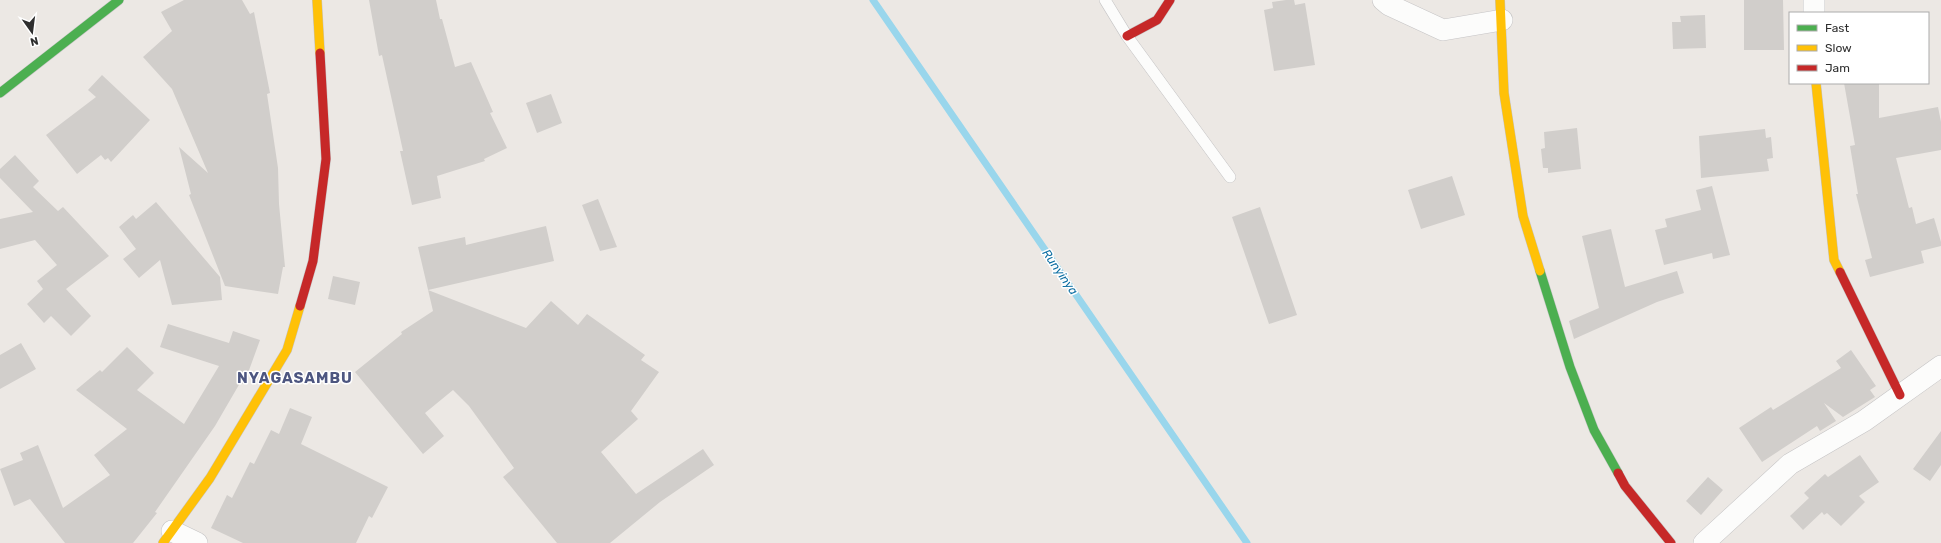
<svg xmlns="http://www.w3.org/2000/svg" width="1941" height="543" viewBox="0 0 1941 543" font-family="Rubik,sans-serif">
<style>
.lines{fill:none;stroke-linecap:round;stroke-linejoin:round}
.stream{stroke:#99d6ec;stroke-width:7}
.building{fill:#d1cecb}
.lane-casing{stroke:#c5c4c5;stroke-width:12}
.street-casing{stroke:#c5c4c5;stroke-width:22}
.fast-casing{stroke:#c5c4c5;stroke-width:10}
.slow-casing{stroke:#c5c4c5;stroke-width:10}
.jam-casing{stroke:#c5c4c5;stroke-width:10}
.lane{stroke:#fcfcfb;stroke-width:11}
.street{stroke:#fcfcfb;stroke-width:21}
.fast{stroke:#4caf50;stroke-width:9}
.slow{stroke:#ffc107;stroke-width:9}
.jam{stroke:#c62828;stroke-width:9}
.labels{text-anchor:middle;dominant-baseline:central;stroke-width:3;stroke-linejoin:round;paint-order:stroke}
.water-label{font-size:12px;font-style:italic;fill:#0d6fa3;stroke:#fff}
.district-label{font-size:15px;font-weight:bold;letter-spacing:1px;fill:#4d5680;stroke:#fff}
</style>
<rect width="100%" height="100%" fill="#ece8e4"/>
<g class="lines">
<!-- stream -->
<path class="stream" d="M 873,0 L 1247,543"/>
</g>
<!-- building -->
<path class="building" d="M 184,0 L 242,0 L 250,14 L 254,12 L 270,93 L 267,94 L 278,168 L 279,204 L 285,267 L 283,267 L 278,294 L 225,286 L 189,195 L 191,194 L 179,147 L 208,173 L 172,89 L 143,57 L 172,31 L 161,12 Z
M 369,0 L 436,0 L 440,19 L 442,19 L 455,67 L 471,62 L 493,112 L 490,113 L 507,148 L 484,159 L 485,161 L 437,176 L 441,198 L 412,205 L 400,151 L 403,151 L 382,55 L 379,56 Z
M 1286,0 L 1294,0 L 1295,5 L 1305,3 L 1315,65 L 1274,71 L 1264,10 L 1273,8 L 1272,2 Z
M 1744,0 L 1783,0 L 1784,50 L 1744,50 Z
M 1705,15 L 1706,48 L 1673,49 L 1672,22 L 1681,22 L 1680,16 Z
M 102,75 L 150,120 L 111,162 L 108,158 L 105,160 L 101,155 L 77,174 L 46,135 L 96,97 L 88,90 Z
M 1844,83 L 1879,83 L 1879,118 L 1938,107 L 1941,122 L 1941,150 L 1896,158 L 1909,208 L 1912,207 L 1916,224 L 1934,218 L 1941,242 L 1941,246 L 1921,251 L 1924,263 L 1870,277 L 1865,260 L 1872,258 L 1856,194 L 1858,194 L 1850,146 L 1855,145 Z
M 551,94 L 562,123 L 537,133 L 526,103 Z
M 1577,128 L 1581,169 L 1548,173 L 1548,168 L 1543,168 L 1541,149 L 1545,148 L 1544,132 Z
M 1765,129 L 1766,138 L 1771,137 L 1773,158 L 1767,159 L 1769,171 L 1701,178 L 1699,136 Z
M 15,155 L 39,181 L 33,187 L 58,211 L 63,207 L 109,256 L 66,289 L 91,316 L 71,336 L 51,316 L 44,323 L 27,304 L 43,289 L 37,281 L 57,265 L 35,240 L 0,249 L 0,219 L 33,212 L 0,178 L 0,169 Z
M 1452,176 L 1465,215 L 1421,229 L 1408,190 Z
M 1712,186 L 1730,255 L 1713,259 L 1712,253 L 1664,265 L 1655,230 L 1667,227 L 1665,219 L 1701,210 L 1696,190 Z
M 598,199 L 617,247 L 600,251 L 582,205 Z
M 156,202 L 220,277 L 222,300 L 172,305 L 160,260 L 139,278 L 123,259 L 136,249 L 119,227 L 133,215 L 136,219 Z
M 1260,207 L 1297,315 L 1269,324 L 1232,217 Z
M 546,226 L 554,261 L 428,290 L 526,328 L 551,301 L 578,325 L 587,314 L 645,355 L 641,360 L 659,372 L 631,411 L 638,419 L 601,452 L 636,494 L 703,449 L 714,465 L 660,502 L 610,543 L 557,543 L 503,477 L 514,468 L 469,406 L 453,390 L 425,413 L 444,436 L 423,454 L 355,372 L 402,334 L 401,332 L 433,311 L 418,247 L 465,237 L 466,245 Z
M 1611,229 L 1625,287 L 1677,271 L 1684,293 L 1657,302 L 1574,339 L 1569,321 L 1599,308 L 1582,236 Z
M 333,276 L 360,282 L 355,305 L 328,299 Z
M 168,324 L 229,343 L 233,331 L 260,340 L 244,384 L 240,383 L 215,426 L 155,512 L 157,513 L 133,543 L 65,543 L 30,499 L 14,506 L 0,469 L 23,460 L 20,453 L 38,445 L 63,508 L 110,475 L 94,455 L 127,429 L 76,390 L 100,370 L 102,372 L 127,347 L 154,373 L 137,390 L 184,424 L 219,366 L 160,347 Z
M 21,343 L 36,369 L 0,389 L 0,355 Z
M 1851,350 L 1876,386 L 1870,390 L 1875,397 L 1843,417 L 1824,403 L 1836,421 L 1820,431 L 1817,426 L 1762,462 L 1739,428 L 1771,407 L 1773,410 L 1841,368 L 1836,361 Z
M 290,408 L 312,417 L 301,444 L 388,487 L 372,518 L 369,516 L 356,543 L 243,543 L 211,528 L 227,495 L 232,498 L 250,462 L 254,464 L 271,430 L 279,434 Z
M 1941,431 L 1941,465 L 1930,481 L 1913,469 Z
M 1860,455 L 1879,482 L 1859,496 L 1865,502 L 1841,526 L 1827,513 L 1824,515 L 1822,512 L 1803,530 L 1790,516 L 1809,498 L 1804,493 L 1825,474 L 1828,477 Z
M 1708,477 L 1723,490 L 1701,515 L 1686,501 Z"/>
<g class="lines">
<defs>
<path id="lane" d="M 1105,0 L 1127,36 L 1230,177"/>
<path id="street" d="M 1383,0 L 1389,5 L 1443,30 L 1502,20
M 1814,13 L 1814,0
M 172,531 L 197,543
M 1704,543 L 1790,464 L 1864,421 L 1941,366"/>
<path id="fast" d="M 0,93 L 119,0
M 1540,271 L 1570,367 L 1594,430 L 1618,473"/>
<path id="slow" d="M 317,0 L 320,53
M 1500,0 L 1504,93 L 1523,216 L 1540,271
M 1816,83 L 1834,260 L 1840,272
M 163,543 L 210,478 L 287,350 L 300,306"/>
<path id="jam" d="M 1127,36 L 1157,20 L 1170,0
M 1840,272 L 1900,395
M 300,306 L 313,261 L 326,159 L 320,53
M 1618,473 L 1625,486 L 1671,543"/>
</defs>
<!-- lane casing -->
<use href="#lane" class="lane-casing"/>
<!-- street casing -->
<use href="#street" class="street-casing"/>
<!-- fast casing -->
<use href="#fast" class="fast-casing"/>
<!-- slow casing -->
<use href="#slow" class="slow-casing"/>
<!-- jam casing -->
<use href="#jam" class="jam-casing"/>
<!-- lane -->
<use href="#lane" class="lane"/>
<!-- street -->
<use href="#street" class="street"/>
<!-- fast -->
<use href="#fast" class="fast"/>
<!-- slow -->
<use href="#slow" class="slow"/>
<!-- jam -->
<use href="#jam" class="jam"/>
</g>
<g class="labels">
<!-- water labels -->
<g class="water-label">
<text transform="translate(1060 272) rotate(55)">Runyinya</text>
</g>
<!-- district labels -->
<g class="district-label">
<text x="295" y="378">NYAGASAMBU</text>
</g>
</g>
<!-- legend -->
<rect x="1789" y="12" width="140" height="72" fill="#ffffff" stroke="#ababab"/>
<rect x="1797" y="25" width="20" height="6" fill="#4caf50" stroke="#ababab"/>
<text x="1825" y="32" font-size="12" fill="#2e2e2e">Fast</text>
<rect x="1797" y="45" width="20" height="6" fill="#ffc107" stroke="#ababab"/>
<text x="1825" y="52" font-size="12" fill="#2e2e2e">Slow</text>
<rect x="1797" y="65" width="20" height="6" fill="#c62828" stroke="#ababab"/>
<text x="1825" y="72" font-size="12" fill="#2e2e2e">Jam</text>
<!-- north arrow -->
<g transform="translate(32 32) rotate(166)" stroke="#ffffff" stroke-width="3" paint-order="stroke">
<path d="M0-3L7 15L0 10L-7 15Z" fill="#2e2e2e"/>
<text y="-6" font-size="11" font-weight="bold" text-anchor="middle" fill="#2e2e2e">N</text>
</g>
</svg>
